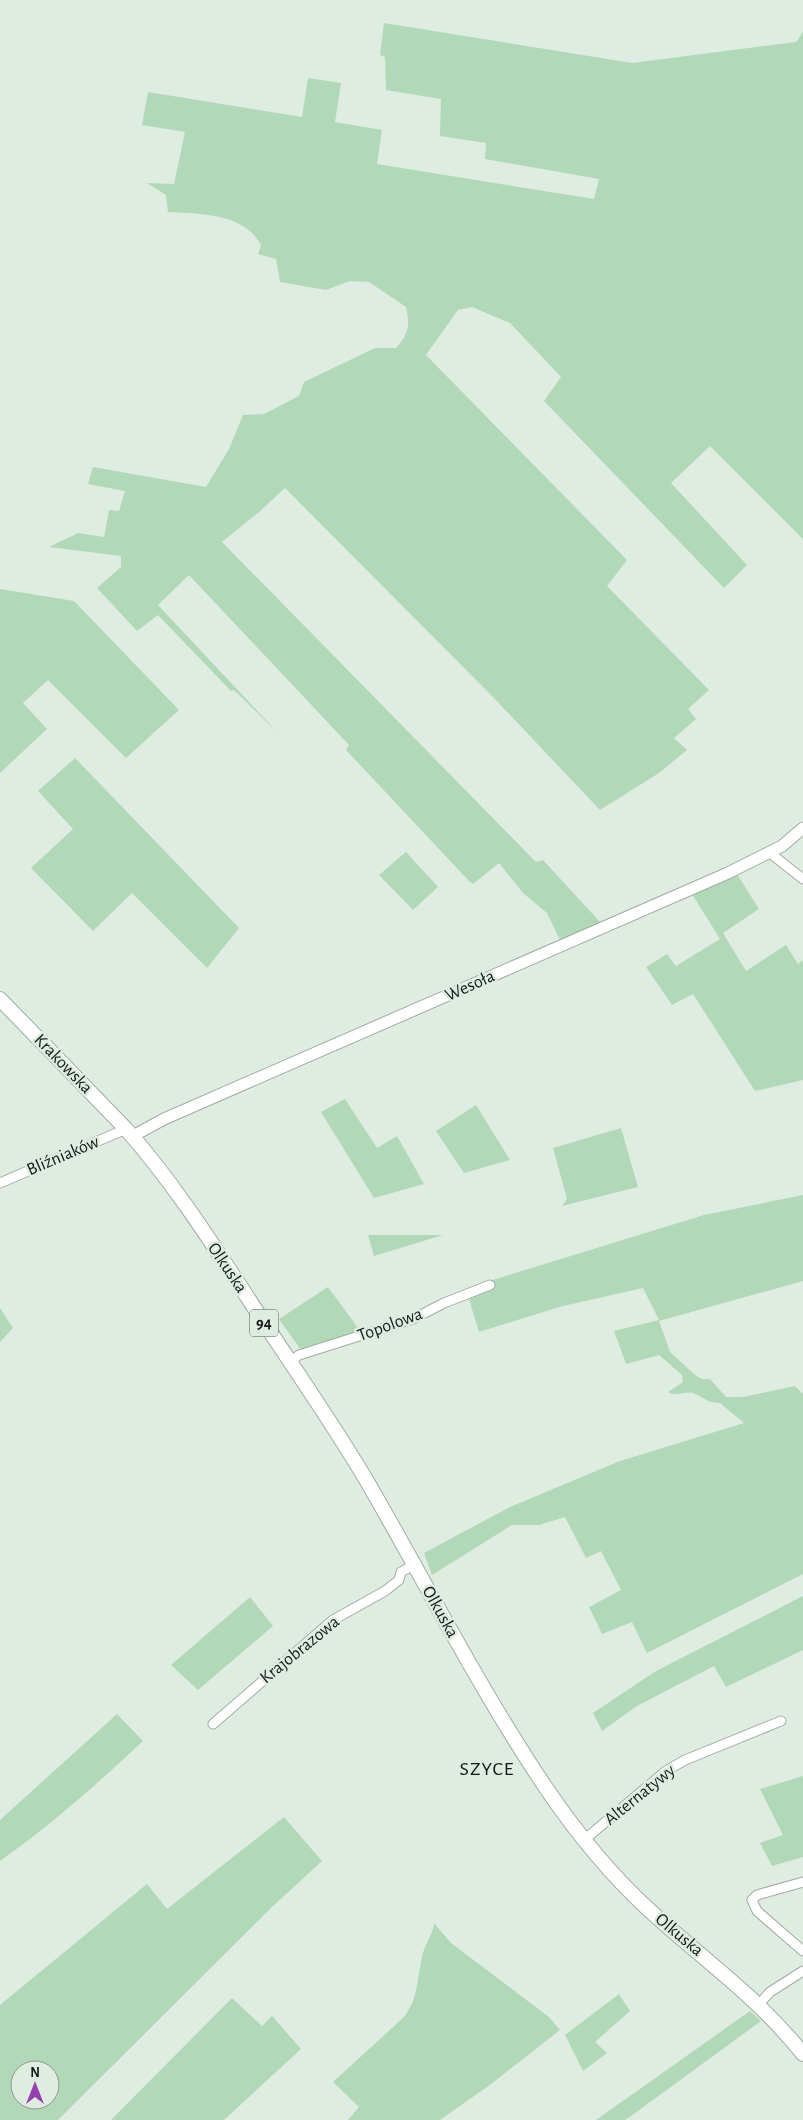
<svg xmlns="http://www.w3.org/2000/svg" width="803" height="2120" viewBox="0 0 803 2120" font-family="'Alegreya Sans',sans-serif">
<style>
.green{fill:#b1d9b8;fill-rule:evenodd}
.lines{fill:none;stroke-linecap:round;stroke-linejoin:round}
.minor-casing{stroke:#a0aca2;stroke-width:11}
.tertiary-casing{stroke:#a0aca2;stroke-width:13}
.primary-casing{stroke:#a0aca2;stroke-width:16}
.minor{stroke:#fff;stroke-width:9}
.tertiary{stroke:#fff;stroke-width:11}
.primary{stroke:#fff;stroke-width:14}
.labels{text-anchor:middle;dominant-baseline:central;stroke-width:5;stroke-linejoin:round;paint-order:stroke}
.shield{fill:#dfece1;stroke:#515852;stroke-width:1}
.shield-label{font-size:16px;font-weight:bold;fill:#141915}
.street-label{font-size:18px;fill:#141915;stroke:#dfece1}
.quarter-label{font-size:20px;letter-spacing:1px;fill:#141915;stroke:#dfece1}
</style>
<rect width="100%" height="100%" fill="#dfece1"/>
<!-- green -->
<path class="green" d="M 384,23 L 632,63 L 796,42 L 803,32 L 803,539 L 710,446 L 671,483 L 747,565 L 724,588 L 544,401 L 561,377 L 510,323 L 472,307 L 458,310 L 426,355 L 627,560 L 607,586 L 709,690 L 688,709 L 696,719 L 674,738 L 687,750 L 659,773 L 600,810 L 493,697 L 285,488 L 258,513 L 222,542 L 536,862 L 543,860 L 600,922 L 560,940 L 547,913 L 523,893 L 499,863 L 473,884 L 469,881 L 346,750 L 349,745 L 189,575 L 158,605 L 279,734 L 234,690 L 231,691 L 158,615 L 137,631 L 97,588 L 121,567 L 121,556 L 49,547 L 78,533 L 104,537 L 109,510 L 119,511 L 125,491 L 88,484 L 93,467 L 206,487 L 229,449 L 243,415 L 264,414 L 299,396 L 304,382 L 375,348 L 396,348 C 409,333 410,326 406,307 L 369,282 L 350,281 L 326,290 L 280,282 L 276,259 L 258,254 L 261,245 C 244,213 201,214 168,212 L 166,195 L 147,183 L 174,184 L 185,132 L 142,125 L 148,92 L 302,117 L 308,78 L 341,83 L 335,122 L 382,130 L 377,164 L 594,199 L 599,179 L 485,159 L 486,143 L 440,136 L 441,99 L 386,90 L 385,57 L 380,55 Z
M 0,589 L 74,601 L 179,710 L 126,758 L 48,680 L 23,703 L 47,729 L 0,773 Z
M 75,758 L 239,928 L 207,968 L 132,893 L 93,931 L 31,868 L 73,829 L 38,791 Z
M 406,852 L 438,887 L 413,910 L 379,875 Z
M 737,874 L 759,909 L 723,933 L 746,971 L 786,945 L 798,964 L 803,960 L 803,1080 L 755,1091 L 693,994 L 672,1005 L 646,967 L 667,954 L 676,966 L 720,939 L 692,894 Z
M 345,1099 L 377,1148 L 397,1136 L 424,1184 L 374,1198 L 321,1112 Z
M 476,1105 L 510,1160 L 464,1173 L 436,1131 Z
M 621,1128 L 638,1187 L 562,1206 L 567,1199 L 553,1148 Z
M 803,1195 L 803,1281 L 659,1321 L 670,1352 L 695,1375 L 702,1379 L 710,1379 L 726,1397 L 743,1397 L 795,1386 L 803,1394 L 803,1574 L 647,1653 L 632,1622 L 602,1634 L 589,1607 L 621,1590 L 601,1551 L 586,1558 L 565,1517 L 539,1525 L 512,1525 L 432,1575 L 424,1553 L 510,1507 L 620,1461 L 744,1423 L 720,1403 C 707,1403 704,1397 693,1393 C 685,1391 676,1397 668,1392 L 683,1382 L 682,1375 L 659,1355 L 626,1364 L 614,1331 L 659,1320 L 643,1288 L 559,1307 L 479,1332 L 468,1296 L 473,1286 L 704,1215 Z
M 368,1235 L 443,1235 L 374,1256 Z
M 328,1287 L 361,1332 L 301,1350 L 279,1319 Z
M 0,1308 L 13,1328 L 0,1342 Z
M 803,1596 L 803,1650 L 726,1687 L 714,1666 L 637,1706 L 602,1731 L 593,1713 L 656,1671 Z
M 250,1597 L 273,1626 L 198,1690 L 171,1665 Z
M 117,1714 L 143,1741 C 97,1784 51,1825 0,1861 L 0,1820 Z
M 803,1776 L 803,1857 L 772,1866 L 760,1843 L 783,1835 L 760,1789 Z
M 284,1817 L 322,1861 L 272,1907 L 58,2120 L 0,2120 L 0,2005 L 147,1884 L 167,1909 ZM 20,2070 L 50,2070 L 50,2100 L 20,2100 Z
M 434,1923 L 451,1943 L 549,2017 L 560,2030 L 491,2084 L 440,2120 L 348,2120 L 359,2107 L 333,2082 L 404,2017 C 419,1998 417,1976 423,1953 C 426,1942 433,1935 434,1923 Z
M 619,1994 L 630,2011 L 595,2042 L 607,2053 L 583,2071 L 565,2035 Z
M 232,1998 L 262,2026 L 272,2016 L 301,2049 L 224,2120 L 111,2120 Z
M 750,2011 L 761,2021 L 631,2116 L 625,2120 L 596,2120 Z"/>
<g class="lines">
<defs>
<path id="minor" d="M 770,853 L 803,879
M 0,1183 L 126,1129
M 290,1362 L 299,1355 L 413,1319 L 444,1303 L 490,1285
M 213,1724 L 333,1620 L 385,1591 L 399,1580 L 401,1572 L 414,1565
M 584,1840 L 666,1771 L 685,1760 L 781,1721
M 803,1882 L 757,1895 L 752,1900 L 757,1911 L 803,1951
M 759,2004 L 770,1992 L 803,1971"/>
<path id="tertiary" d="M 133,1136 L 164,1119 L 728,873 L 782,846 L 803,828"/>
<path id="primary" d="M 0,999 L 126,1129 C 172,1181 210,1240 248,1298 C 288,1360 331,1420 368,1483 C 427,1585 480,1690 546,1788 C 576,1832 608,1872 647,1908 C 701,1958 756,1995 803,2054"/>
</defs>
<!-- minor casing -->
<use href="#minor" class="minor-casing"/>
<!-- tertiary casing -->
<use href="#tertiary" class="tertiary-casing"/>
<!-- primary casing -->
<use href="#primary" class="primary-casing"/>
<!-- minor -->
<use href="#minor" class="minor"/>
<!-- tertiary -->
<use href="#tertiary" class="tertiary"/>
<!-- primary -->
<use href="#primary" class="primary"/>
</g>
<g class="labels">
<!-- shield labels -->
<rect class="shield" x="250" y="1309.5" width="28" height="27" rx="4"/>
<g class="shield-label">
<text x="264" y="1323">94</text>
</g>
<!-- street labels -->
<g class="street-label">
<text transform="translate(470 986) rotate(-24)">Wesoła</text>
<text transform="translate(63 1064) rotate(46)">Krakowska</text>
<text transform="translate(63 1156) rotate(-23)">Bliźniaków</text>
<text transform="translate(227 1268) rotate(56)">Olkuska</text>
<text transform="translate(390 1325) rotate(-20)">Topolowa</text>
<text transform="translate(440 1612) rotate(61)">Olkuska</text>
<text transform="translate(300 1650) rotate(-39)">Krajobrazowa</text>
<text transform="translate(640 1795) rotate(-39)">Alternatywy</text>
<text transform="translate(679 1935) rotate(40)">Olkuska</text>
</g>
<!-- quarter labels -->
<g class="quarter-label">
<text x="487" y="1769">SZYCE</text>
</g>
</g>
<!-- north arrow -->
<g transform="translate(35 2085)"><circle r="24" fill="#dfece1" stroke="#8e988f"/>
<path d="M0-4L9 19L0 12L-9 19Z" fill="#9540ae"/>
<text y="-8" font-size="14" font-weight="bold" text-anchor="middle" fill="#141915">N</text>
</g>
</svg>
